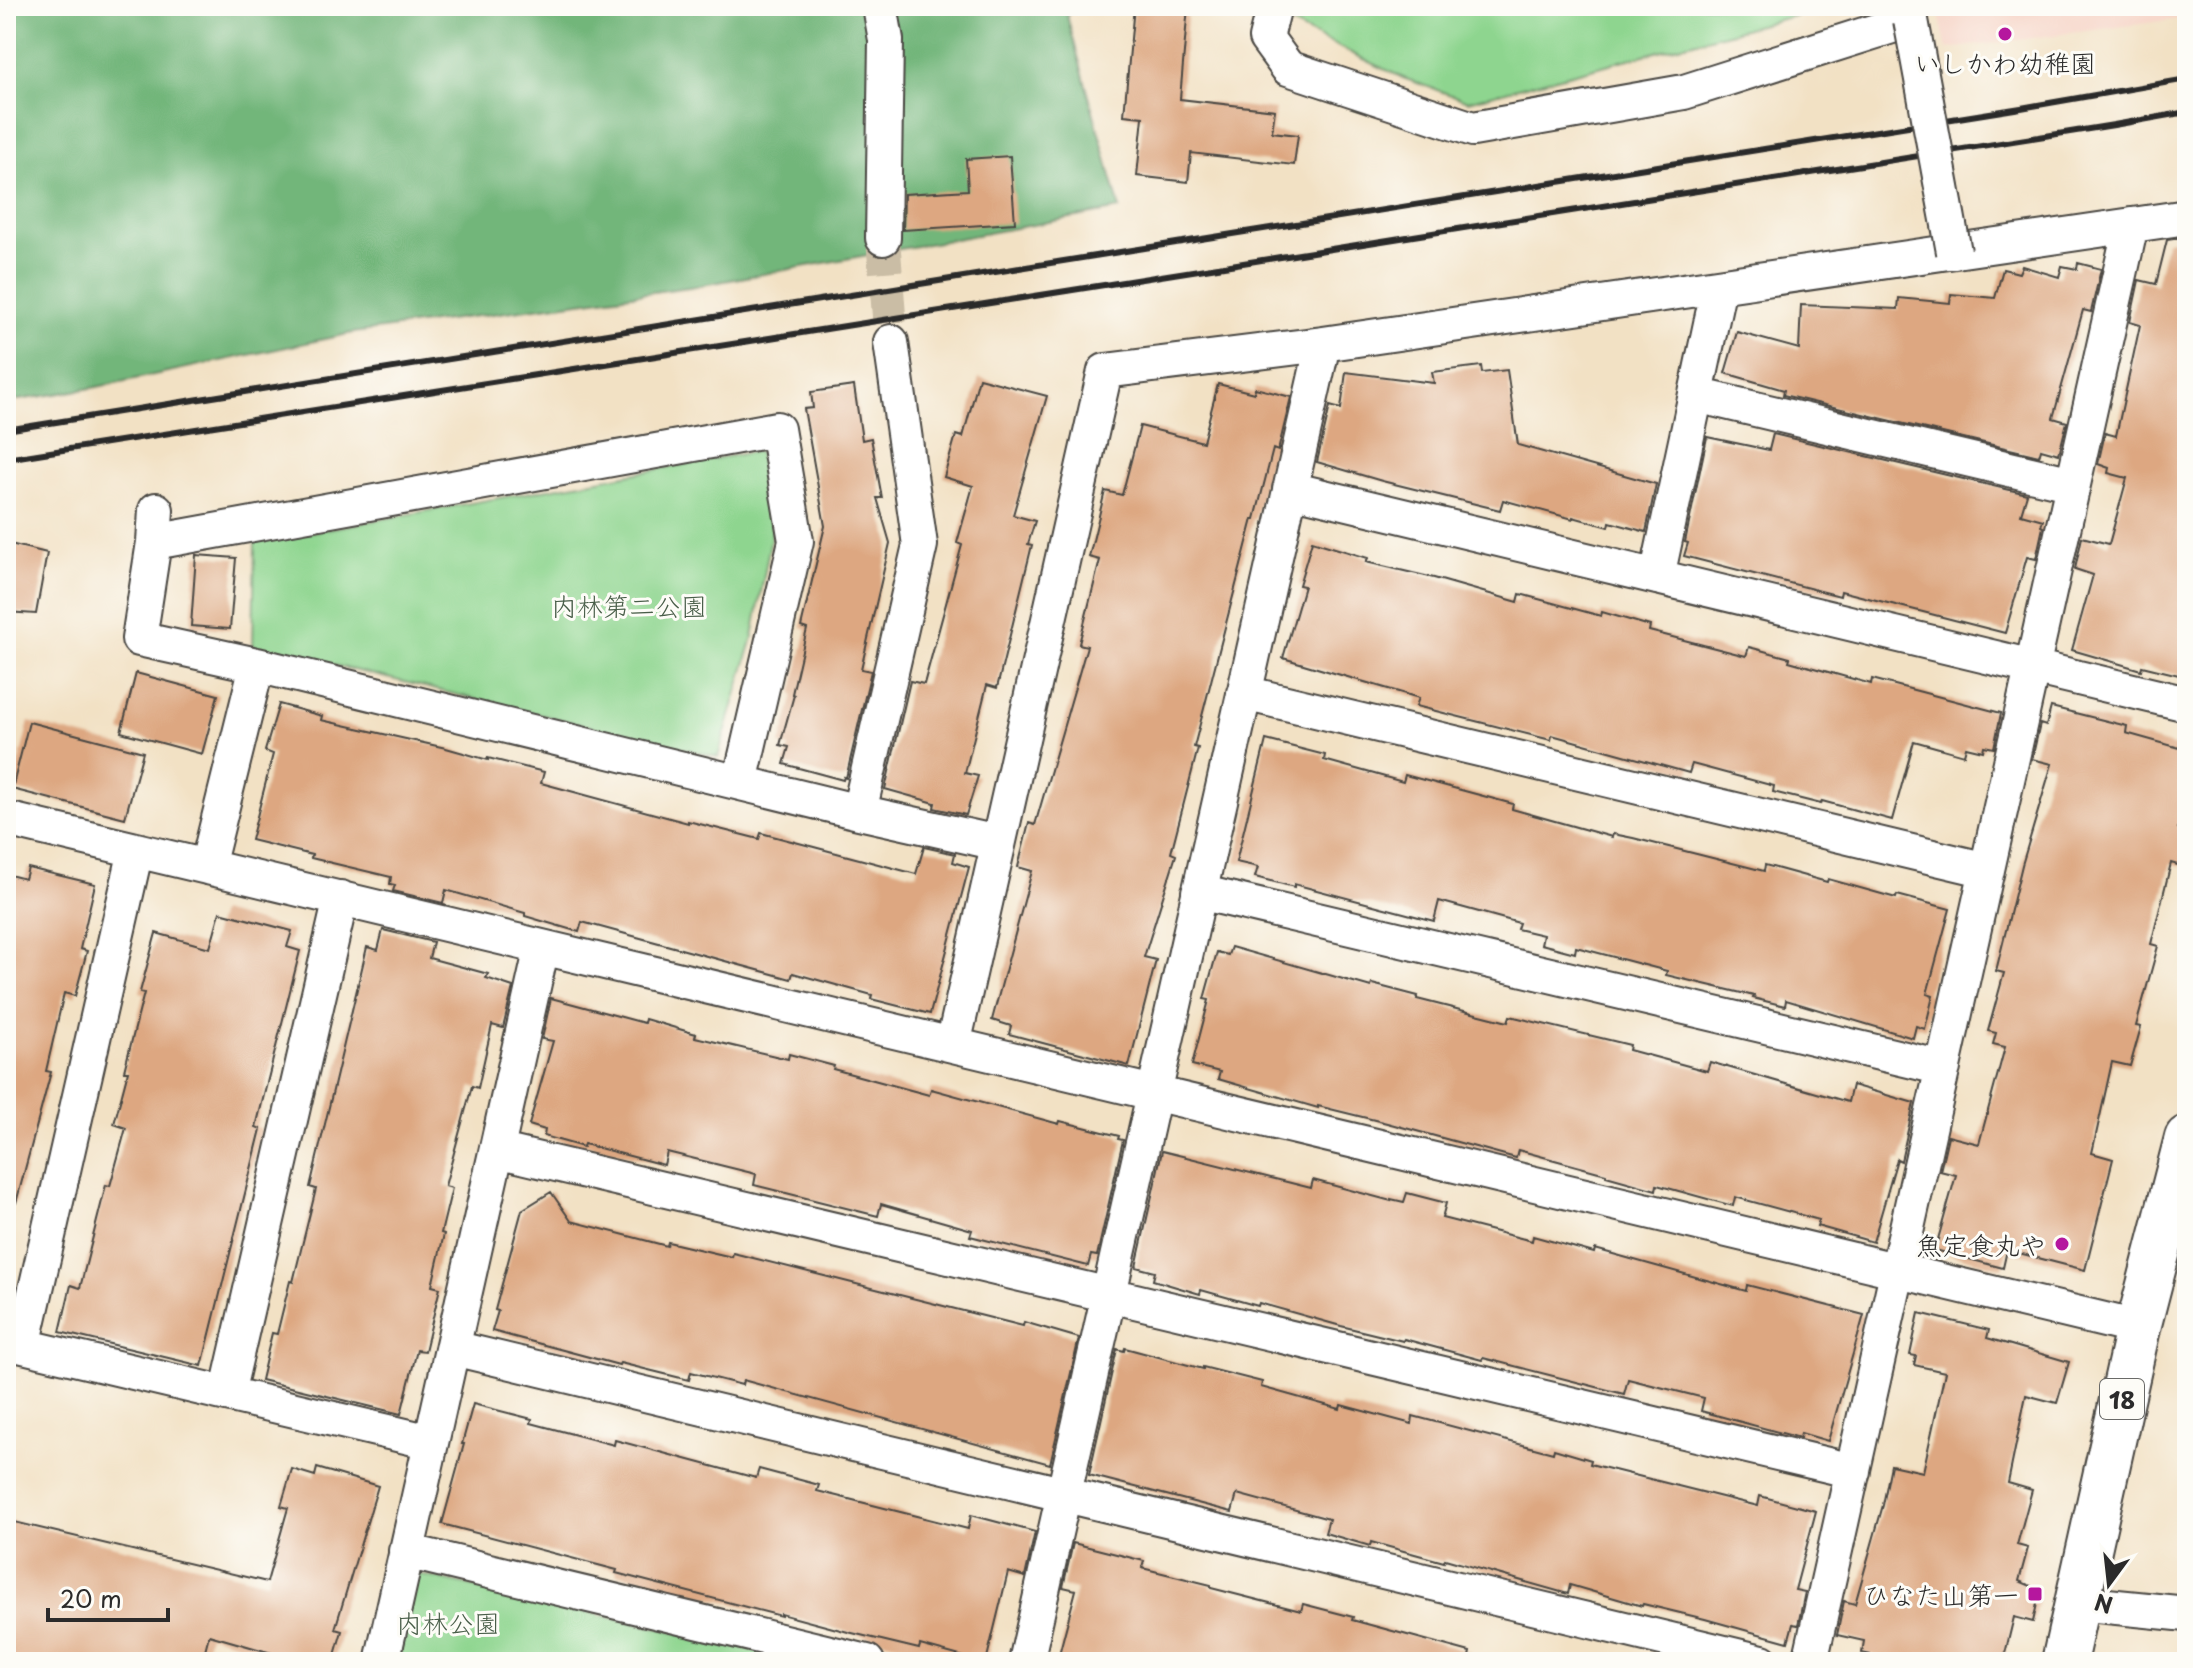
<svg xmlns="http://www.w3.org/2000/svg" width="2193" height="1668" viewBox="0 0 2193 1668" font-family="'Playpen Sans','Klee One',sans-serif">
<style>
.built{fill:#f6d2c4}
.green{fill:#8ed58f;stroke:#5c805d;stroke-width:2}
.forest{fill:#72b67a;stroke:#4e7052;stroke-width:2}
.building{fill:#dda781}
.lines{fill:none;stroke-linecap:round;stroke-linejoin:round}
.minor-tunnel{stroke:#cabda5;stroke-width:34;stroke-dasharray:34 17;stroke-linecap:butt}
.minor-casing{stroke:#494642;stroke-width:38}
.primary-casing{stroke:#494642;stroke-width:48}
.minor{stroke:#fff;stroke-width:34}
.primary{stroke:#fff;stroke-width:44}
.rail{stroke:#2b2b2b;stroke-width:6}
.minor-bridge-casing{stroke:#494642;stroke-width:38;stroke-linecap:butt}
.minor-bridge{stroke:#fff;stroke-width:34}
.poi-dot{fill:#b5179e;stroke:#fdfcf7;stroke-width:3}
.labels{text-anchor:middle;dominant-baseline:central;stroke-width:6;stroke-linejoin:round;paint-order:stroke}
.shield{fill:#fdfcf7;stroke:#6a6a68;stroke-width:2}
.shield-label{font-size:24px;font-weight:bold;fill:#2b2b2b}
.poi-label{font-size:26px;fill:#2b2b2b;stroke:#fdfcf7;text-anchor:end}
.park-label{font-size:26px;fill:#495e49;stroke:#fdfcf7}
</style>
<rect width="100%" height="100%" fill="#fdfcf7"/>
<filter id="ink" filterUnits="userSpaceOnUse"><feTurbulence type="fractalNoise" baseFrequency=".0125" numOctaves="2"/><feDisplacementMap in="SourceGraphic" scale="16" xChannelSelector="R" yChannelSelector="G"/><feConvolveMatrix kernelMatrix="1 2 1 2 8 2 1 2 1" color-interpolation-filters="sRGB"/></filter>
<filter id="wash" filterUnits="userSpaceOnUse"><feTurbulence type="fractalNoise" baseFrequency=".006" numOctaves="4" result="noise"/><feDisplacementMap in="SourceGraphic" scale="32" xChannelSelector="R" yChannelSelector="G"/><feGaussianBlur stdDeviation="1.8" result="paint"/><feColorMatrix in="noise" values="0 0 0 0 0 0 0 0 0 0 0 0 0 0 0 0 0 1.4 0 .05"/><feComposite in="paint" operator="in"/></filter>
<g filter="url(#wash)">
<rect width="100%" height="100%" fill="#f2e1c4"/>
<!-- built -->
<path class="built" d="M 1937,6 L 2187,6 L 2187,18 L 1947,49 Z"/>
<!-- green -->
<path class="green" d="M 1293,6 L 1832,6 L 1468,101 L 1403,78 L 1289,23 Z
M 759,451 L 772,532 L 753,637 L 718,757 L 253,646 L 255,542 Z
M 417,1574 L 775,1654 L 773,1662 L 398,1662 Z"/>
<!-- forest -->
<path class="forest" d="M 6,6 L 1067,6 L 1068,20 L 1120,209 L 697,286 L 353,333 L 92,388 L 6,402 Z"/>
<g id="blocks">
<!-- building -->
<path class="building" d="M 1134,6 L 1188,6 L 1180,99 L 1275,110 L 1272,132 L 1298,135 L 1294,165 L 1191,153 L 1188,182 L 1137,176 L 1143,117 L 1124,115 Z
M 1010,156 L 1015,223 L 903,230 L 904,194 L 968,190 L 966,159 Z
M 2187,237 L 2187,677 L 2142,666 L 2141,670 L 2072,650 L 2093,575 L 2075,569 L 2082,537 L 2109,544 L 2127,478 L 2108,473 L 2109,468 L 2098,464 L 2105,433 L 2116,436 L 2140,325 L 2130,322 L 2139,280 L 2156,284 L 2167,240 Z
M 2078,263 L 2101,269 L 2091,312 L 2083,310 L 2053,418 L 2067,422 L 2059,454 L 2041,449 L 2039,456 L 1783,395 L 1784,390 L 1725,373 L 1737,332 L 1799,349 L 1801,305 L 1898,309 L 1899,298 L 1950,303 L 1951,294 L 1995,298 L 2003,269 L 2019,273 L 2022,266 L 2059,277 L 2062,266 L 2077,269 Z
M 1481,366 L 1482,373 L 1507,370 L 1518,445 L 1656,484 L 1646,532 L 1610,522 L 1609,527 L 1573,517 L 1573,519 L 1503,500 L 1500,510 L 1382,481 L 1317,462 L 1330,406 L 1341,409 L 1346,372 L 1434,383 L 1432,372 Z
M 979,378 L 1047,396 L 1013,515 L 1035,521 L 1028,544 L 1032,545 L 997,688 L 987,685 L 965,773 L 978,776 L 966,815 L 934,808 L 935,803 L 885,789 L 910,681 L 924,684 L 962,545 L 957,543 L 973,486 L 944,477 L 956,435 L 963,437 Z
M 1218,384 L 1254,393 L 1255,388 L 1291,397 L 1278,451 L 1273,449 L 1255,519 L 1253,519 L 1194,747 L 1198,748 L 1171,853 L 1176,855 L 1144,957 L 1156,960 L 1129,1066 L 1009,1034 L 1011,1026 L 992,1020 L 1032,871 L 1018,867 L 1029,823 L 1035,825 L 1087,646 L 1079,644 L 1100,560 L 1089,557 L 1105,491 L 1122,495 L 1140,426 L 1203,442 Z
M 854,386 L 862,440 L 871,438 L 882,498 L 877,498 L 890,543 L 861,669 L 871,671 L 846,778 L 844,777 L 843,780 L 784,764 L 789,747 L 780,745 L 794,695 L 792,694 L 807,629 L 801,627 L 825,526 L 804,409 L 813,408 L 811,392 Z
M 1773,434 L 2027,494 L 2021,514 L 2043,520 L 2041,526 L 2043,527 L 2036,559 L 2027,557 L 2005,633 L 1841,591 L 1840,596 L 1684,556 L 1688,543 L 1685,542 L 1707,437 L 1769,450 Z
M 1312,541 L 1368,558 L 1366,562 L 1434,578 L 1518,602 L 1520,594 L 1601,616 L 1602,612 L 1650,626 L 1649,631 L 1746,656 L 1749,647 L 1790,658 L 1789,661 L 1871,684 L 1872,679 L 2001,713 L 1994,748 L 1984,746 L 1983,751 L 1966,747 L 1964,755 L 1914,741 L 1892,820 L 1822,801 L 1821,804 L 1773,792 L 1774,786 L 1692,764 L 1689,773 L 1552,735 L 1551,740 L 1416,706 L 1419,698 L 1283,658 L 1304,586 L 1299,585 Z
M 6,543 L 47,553 L 36,614 L 6,612 Z
M 196,555 L 236,558 L 230,629 L 191,626 Z
M 136,673 L 218,695 L 202,754 L 121,732 Z
M 279,704 L 322,716 L 321,720 L 446,748 L 488,760 L 488,758 L 544,772 L 541,783 L 688,823 L 688,821 L 759,839 L 761,833 L 916,874 L 924,847 L 955,854 L 953,862 L 969,867 L 930,1014 L 871,999 L 872,995 L 793,973 L 791,979 L 582,922 L 579,932 L 525,916 L 525,913 L 446,890 L 443,903 L 393,891 L 395,885 L 390,884 L 391,877 L 311,858 L 312,855 L 251,840 L 273,754 L 265,751 Z
M 2051,707 L 2127,726 L 2126,733 L 2187,750 L 2187,795 L 2178,828 L 2187,831 L 2187,842 L 2181,866 L 2171,863 L 2151,944 L 2158,946 L 2136,1026 L 2141,1027 L 2130,1066 L 2112,1062 L 2092,1153 L 2113,1159 L 2085,1270 L 2007,1250 L 2003,1268 L 1935,1250 L 1956,1175 L 1940,1171 L 1948,1136 L 1979,1144 L 2005,1047 L 1993,1044 L 1996,1033 L 1988,1031 L 2004,973 L 1996,971 L 2022,865 L 2052,764 L 2032,759 L 2040,724 L 2046,726 Z
M 29,722 L 143,752 L 125,818 L 12,789 Z
M 1266,740 L 1325,755 L 1324,760 L 1403,782 L 1405,775 L 1513,804 L 1512,809 L 1612,837 L 1613,834 L 1633,838 L 1764,871 L 1765,865 L 1827,882 L 1828,879 L 1896,898 L 1897,895 L 1950,909 L 1927,994 L 1933,996 L 1925,1029 L 1916,1026 L 1913,1038 L 1786,1000 L 1785,1006 L 1753,998 L 1754,996 L 1666,975 L 1667,971 L 1576,947 L 1575,953 L 1541,944 L 1543,935 L 1517,929 L 1519,923 L 1439,901 L 1434,921 L 1294,884 L 1294,887 L 1255,877 L 1258,867 L 1236,862 Z
M 28,868 L 95,884 L 80,949 L 87,951 L 75,996 L 64,993 L 46,1071 L 51,1072 L 16,1203 L 6,1202 L 6,874 L 25,879 Z
M 220,912 L 292,931 L 287,947 L 300,951 L 256,1127 L 261,1129 L 202,1366 L 60,1332 L 71,1285 L 80,1288 L 106,1185 L 110,1186 L 126,1128 L 114,1124 L 128,1071 L 124,1071 L 144,993 L 140,992 L 156,933 L 210,948 Z
M 383,930 L 433,942 L 429,958 L 488,974 L 486,978 L 513,987 L 503,1028 L 492,1025 L 478,1088 L 472,1086 L 445,1186 L 452,1188 L 441,1233 L 444,1234 L 432,1286 L 440,1288 L 425,1351 L 417,1350 L 401,1414 L 261,1380 L 272,1333 L 277,1334 L 290,1281 L 293,1282 L 316,1189 L 310,1187 L 367,947 L 378,950 Z
M 1231,947 L 1371,987 L 1372,984 L 1418,996 L 1417,999 L 1508,1022 L 1510,1016 L 1630,1045 L 1629,1050 L 1707,1071 L 1710,1062 L 1848,1102 L 1852,1085 L 1914,1103 L 1901,1161 L 1897,1159 L 1873,1242 L 1817,1226 L 1819,1220 L 1735,1197 L 1733,1206 L 1657,1185 L 1656,1190 L 1606,1176 L 1606,1174 L 1518,1150 L 1516,1158 L 1387,1123 L 1318,1106 L 1318,1108 L 1218,1079 L 1220,1072 L 1192,1065 L 1209,1000 L 1204,999 L 1217,952 L 1228,955 Z
M 551,998 L 644,1023 L 645,1019 L 696,1034 L 695,1037 L 788,1059 L 789,1054 L 834,1066 L 833,1069 L 929,1095 L 931,1089 L 1059,1124 L 1060,1121 L 1119,1136 L 1118,1139 L 1123,1140 L 1097,1256 L 1091,1255 L 1088,1266 L 970,1236 L 972,1230 L 881,1204 L 878,1216 L 754,1185 L 756,1174 L 667,1152 L 664,1165 L 584,1144 L 583,1147 L 544,1136 L 545,1130 L 529,1125 L 553,1041 L 542,1039 Z
M 1162,1151 L 1311,1188 L 1313,1180 L 1391,1201 L 1391,1199 L 1404,1202 L 1407,1193 L 1446,1203 L 1442,1218 L 1532,1241 L 1533,1236 L 1594,1253 L 1595,1249 L 1746,1291 L 1747,1285 L 1864,1315 L 1828,1441 L 1801,1433 L 1800,1438 L 1701,1411 L 1704,1398 L 1628,1379 L 1624,1394 L 1483,1358 L 1482,1360 L 1404,1339 L 1403,1341 L 1341,1326 L 1259,1303 L 1258,1306 L 1201,1290 L 1200,1294 L 1153,1280 L 1155,1272 L 1136,1267 Z
M 551,1192 L 571,1221 L 667,1246 L 668,1242 L 732,1257 L 733,1253 L 1023,1326 L 1024,1322 L 1079,1338 L 1050,1464 L 743,1380 L 742,1385 L 691,1372 L 689,1380 L 620,1363 L 619,1365 L 492,1331 L 498,1311 L 495,1310 L 522,1210 Z
M 1919,1313 L 1989,1330 L 1987,1338 L 2069,1362 L 2057,1403 L 2026,1395 L 2008,1483 L 2032,1490 L 2017,1545 L 2028,1548 L 2019,1581 L 2040,1590 L 2033,1622 L 2014,1617 L 2003,1662 L 1902,1662 L 1862,1653 L 1864,1641 L 1837,1635 L 1844,1601 L 1855,1604 L 1883,1505 L 1891,1465 L 1923,1472 L 1945,1372 L 1914,1365 L 1916,1356 L 1910,1355 Z
M 1125,1348 L 1203,1369 L 1203,1367 L 1262,1382 L 1261,1387 L 1340,1409 L 1341,1405 L 1412,1424 L 1413,1416 L 1553,1453 L 1554,1449 L 1591,1460 L 1590,1464 L 1758,1506 L 1760,1496 L 1816,1511 L 1795,1590 L 1805,1592 L 1798,1625 L 1793,1624 L 1788,1642 L 1705,1619 L 1643,1604 L 1642,1606 L 1570,1585 L 1568,1594 L 1445,1559 L 1444,1562 L 1371,1542 L 1370,1546 L 1325,1533 L 1329,1519 L 1237,1494 L 1232,1512 L 1089,1475 L 1117,1349 L 1124,1351 Z
M 473,1404 L 532,1419 L 531,1423 L 614,1445 L 615,1440 L 756,1478 L 759,1469 L 819,1485 L 817,1491 L 968,1529 L 971,1515 L 1035,1532 L 1025,1577 L 1008,1572 L 986,1662 L 982,1662 L 920,1645 L 919,1649 L 848,1632 L 781,1614 L 781,1616 L 616,1573 L 617,1570 L 442,1524 L 464,1444 L 462,1444 Z
M 317,1468 L 378,1486 L 335,1629 L 342,1631 L 333,1662 L 303,1662 L 209,1635 L 202,1662 L 6,1662 L 6,1520 L 267,1582 L 288,1508 L 281,1506 L 292,1469 L 315,1476 Z
M 1073,1543 L 1144,1561 L 1142,1568 L 1211,1585 L 1211,1588 L 1301,1611 L 1303,1604 L 1353,1617 L 1352,1620 L 1470,1652 L 1468,1662 L 1057,1662 L 1076,1590 L 1063,1587 Z"/>
</g>
</g>
<g filter="url(#ink)">
<use href="#blocks" fill-opacity="0" stroke="#494642" stroke-width="2"/>
<g class="lines">
<!-- minor-tunnel -->
<path class="minor-tunnel" d="M 883,238 L 891,342"/>
<defs>
<path id="minor" d="M 880,6 L 886,40 L 883,238
M 1274,6 L 1266,38 L 1288,68 L 1473,129 L 1684,92 L 1911,20 L 1910,6
M 1696,395 L 2073,484
M 1290,489 L 2187,704
M 154,542 L 156,510
M 1657,577 L 1719,286
M 257,665 L 139,639 L 154,542 L 777,429 L 796,541 L 740,782
M 1244,693 L 1987,870
M 859,812 L 920,545 L 891,342
M 6,819 L 2138,1328
M 207,867 L 257,665 L 859,812 L 998,843
M 1199,892 L 1943,1068
M 953,1045 L 1105,371 L 1323,344 L 2187,217
M 497,1150 L 1853,1471
M 6,1342 L 431,1442
M 23,1346 L 136,850
M 453,1348 L 1762,1662
M 227,1394 L 341,898
M 406,1551 L 867,1662
M 2077,1603 L 2187,1614
M 382,1662 L 542,947
M 1026,1662 L 1323,344
M 1810,1662 L 2131,225"/>
<path id="primary" d="M 2064,1662 L 2138,1328 L 2187,1138"/>
</defs>
<!-- minor casing -->
<use href="#minor" class="minor-casing"/>
<!-- primary casing -->
<use href="#primary" class="primary-casing"/>
<!-- minor -->
<use href="#minor" class="minor"/>
<!-- primary -->
<use href="#primary" class="primary"/>
<!-- rail -->
<path class="rail" d="M 6,430 L 2021,108 L 2187,79
M 6,459 L 2114,125 L 2187,112"/>
<defs>
<path id="minor-bridge" d="M 1911,20 L 1954,252"/>
</defs>
<!-- minor-bridge casing -->
<use href="#minor-bridge" class="minor-bridge-casing"/>
<!-- minor-bridge -->
<use href="#minor-bridge" class="minor-bridge"/>
</g>
</g>
<!-- markers -->
<g class="poi-dot">
<circle cx="2005" cy="34" r="8"/>
<circle cx="2062" cy="1244" r="8"/>
<rect x="2027" y="1586" width="16" height="16" rx="4"/>
</g>
<g class="labels">
<!-- shield labels -->
<rect class="shield" x="2100" y="1379" width="44" height="40" rx="6"/>
<g class="shield-label">
<text x="2122" y="1399">18</text>
</g>
<!-- poi labels -->
<g class="poi-label">
<text x="2005" y="62" text-anchor="middle">いしかわ幼稚園</text>
<text x="2046" y="1244">魚定食丸や</text>
<text x="2019" y="1594">ひなた山第一</text>
</g>
<!-- park labels -->
<g class="park-label">
<text x="629" y="605">内林第二公園</text>
<text x="448" y="1622">内林公園</text>
</g>
</g>
<!-- margin -->
<rect width="2193" height="1668" fill="none" stroke="#fdfcf7" stroke-width="32"/>
<!-- north arrow -->
<g transform="translate(2109 1584) rotate(195)" stroke="#fdfcf7" stroke-width="6" paint-order="stroke">
<path d="M0-6L14 30L0 20L-14 30Z" fill="#2b2b2b"/>
<text y="-12" font-size="22" font-weight="bold" text-anchor="middle" fill="#2b2b2b">N</text>
</g>
<!-- scale -->
<path d="M48 1608v12h120v-12" fill="none" stroke="#2b2b2b" stroke-width="4"/>
<text x="60" y="1608" font-size="24" fill="#2b2b2b" stroke="#fdfcf7" stroke-width="6" paint-order="stroke">20 m</text>
</svg>
